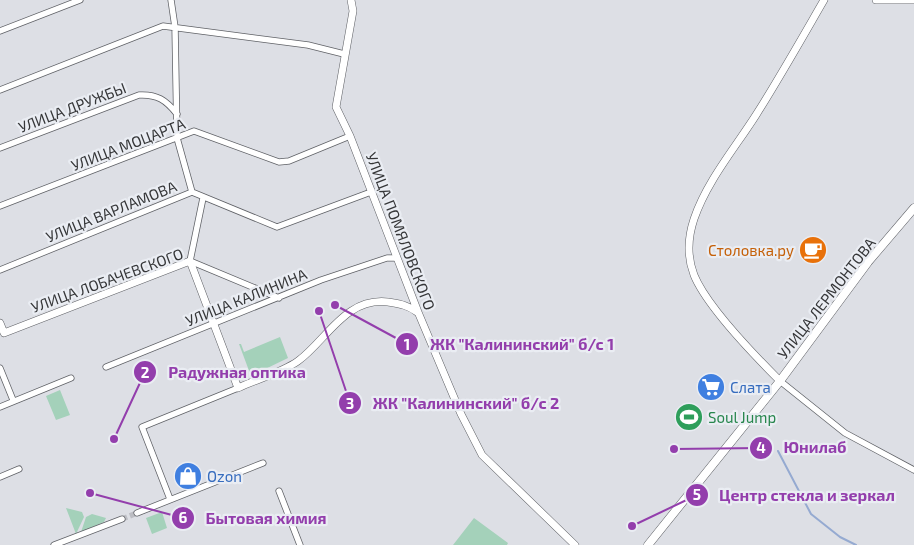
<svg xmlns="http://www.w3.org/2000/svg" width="914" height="545" viewBox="0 0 914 545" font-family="'Exo 2',sans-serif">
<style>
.green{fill:#a4d1ba}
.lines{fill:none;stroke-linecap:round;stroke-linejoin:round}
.stream{stroke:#95aad1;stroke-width:2}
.minor-tunnel{stroke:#bcbdc3;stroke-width:5.5;stroke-dasharray:5.5 3;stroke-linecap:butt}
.minor-casing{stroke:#5f6166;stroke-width:7}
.tertiary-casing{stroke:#5f6166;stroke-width:8}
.secondary-casing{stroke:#5f6166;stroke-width:9}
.minor{stroke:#fff;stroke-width:5.5}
.tertiary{stroke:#fff;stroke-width:7}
.secondary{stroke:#fff;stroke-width:8}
.labels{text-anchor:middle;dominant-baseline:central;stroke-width:4.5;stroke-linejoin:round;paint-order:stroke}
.street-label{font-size:15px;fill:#363739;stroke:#eaedf3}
.food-label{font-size:15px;fill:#c56008;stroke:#eaedf3;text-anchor:end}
.shop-label{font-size:15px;fill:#366cbe;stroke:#eaedf3;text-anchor:start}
.leisure-label{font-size:15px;fill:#27864d;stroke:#eaedf3;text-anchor:start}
.leader{fill:none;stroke:#933eac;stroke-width:2}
.callout-dot{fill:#933eac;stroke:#eaedf3;stroke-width:2}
.mark-label{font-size:15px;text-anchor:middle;font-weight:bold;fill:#fff}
.callout-label{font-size:16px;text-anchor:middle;font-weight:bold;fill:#933eac;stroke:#eaedf3;stroke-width:4.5;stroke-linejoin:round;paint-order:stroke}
</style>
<rect width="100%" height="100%" fill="#dddfe5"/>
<!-- green -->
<path class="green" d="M 280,337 L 288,358 L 251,376 L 239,344 L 241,344 L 244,352 Z
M 60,390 L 70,415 L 56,420 L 46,396 Z
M 66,508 L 82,512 L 84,517 L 76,534 Z
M 162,512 L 167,528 L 152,534 L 146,518 Z
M 92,514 L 106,518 L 104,522 L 81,532 L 86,517 Z
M 474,518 L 508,543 L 507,545 L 453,545 Z"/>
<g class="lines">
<!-- stream -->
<path class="stream" d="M 778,451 L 811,514 L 840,537 L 856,545"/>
<!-- minor-tunnel -->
<path class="minor-tunnel" d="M 122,519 L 137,513"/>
<defs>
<path id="minor" d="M 171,0 L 175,27 L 177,138 L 192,192
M 0,31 L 80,0
M 0,90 L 163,26 L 308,45 L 344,54
M 0,148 L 139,95 C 157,94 166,100 177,114
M 203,198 L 190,261 L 279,298
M 0,206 L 194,131 L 279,162 L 289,161 L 350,136
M 0,270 L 192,192 L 277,227 L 371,192
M 106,367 L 321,280 L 387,258 L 397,258
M 0,368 L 13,400
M 780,381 L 845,433 L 914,470
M 0,407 L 71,378
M 0,477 L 19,469
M 279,491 L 300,545
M 170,499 L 142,427 L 238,388
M 137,513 L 263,463
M 54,545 L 122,519"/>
<path id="tertiary" d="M 351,0 L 353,11 L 336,107 L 350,136 L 418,312 L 461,414 L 482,455 L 575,545
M 876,0 L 914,0
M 0,323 L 4,333 L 190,261 L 238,388 C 257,379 281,373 298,361 C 326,341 345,297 388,302 C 399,304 408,305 417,312
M 780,381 C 755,356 707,307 694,275 C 687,257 688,237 694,219 C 707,181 735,148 756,115 C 780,77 802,38 824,0"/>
<path id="secondary" d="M 648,545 L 780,381 L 868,262 L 914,208"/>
</defs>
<!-- minor casing -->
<use href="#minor" class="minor-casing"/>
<!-- tertiary casing -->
<use href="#tertiary" class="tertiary-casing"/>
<!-- secondary casing -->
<use href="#secondary" class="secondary-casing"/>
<!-- minor -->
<use href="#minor" class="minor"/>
<!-- tertiary -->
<use href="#tertiary" class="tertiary"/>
<!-- secondary -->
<use href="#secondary" class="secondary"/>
</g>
<!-- icons -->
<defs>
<symbol id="cafe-disc" viewBox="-11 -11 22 22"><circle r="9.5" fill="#e8710a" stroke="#eaedf3"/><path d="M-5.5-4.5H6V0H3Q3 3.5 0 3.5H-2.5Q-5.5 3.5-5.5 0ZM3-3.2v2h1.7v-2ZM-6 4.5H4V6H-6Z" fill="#fff"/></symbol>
<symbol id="supermarket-disc" viewBox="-11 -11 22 22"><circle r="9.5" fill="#3f7fe0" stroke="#eaedf3"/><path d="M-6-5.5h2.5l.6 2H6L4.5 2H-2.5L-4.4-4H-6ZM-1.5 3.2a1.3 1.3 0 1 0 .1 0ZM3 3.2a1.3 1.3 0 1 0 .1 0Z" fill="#fff"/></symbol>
<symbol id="stadium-disc" viewBox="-11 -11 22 22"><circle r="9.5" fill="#2e9e5b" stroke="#eaedf3"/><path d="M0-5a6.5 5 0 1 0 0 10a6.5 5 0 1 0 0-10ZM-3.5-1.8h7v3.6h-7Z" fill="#fff"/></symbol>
<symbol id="shop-disc" viewBox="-11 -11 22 22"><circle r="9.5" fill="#3f7fe0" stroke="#eaedf3"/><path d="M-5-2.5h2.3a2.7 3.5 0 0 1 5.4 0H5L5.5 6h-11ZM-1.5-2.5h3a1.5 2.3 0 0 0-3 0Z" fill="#fff"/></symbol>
</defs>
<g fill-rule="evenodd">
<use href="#cafe-disc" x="797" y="234" width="32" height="32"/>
<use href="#supermarket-disc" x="695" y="371" width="32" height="32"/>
<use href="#stadium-disc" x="673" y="401" width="32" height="32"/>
<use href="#shop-disc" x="172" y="460" width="32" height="32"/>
</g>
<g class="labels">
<!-- street labels -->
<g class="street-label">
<text transform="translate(72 107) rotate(-21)">УЛИЦА ДРУЖБЫ</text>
<text transform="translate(128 144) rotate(-21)">УЛИЦА МОЦАРТА</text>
<text transform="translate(111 211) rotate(-22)">УЛИЦА ВАРЛАМОВА</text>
<text transform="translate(401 231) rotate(69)">УЛИЦА ПОМЯЛОВСКОГО</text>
<text transform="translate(107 280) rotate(-20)">УЛИЦА ЛОБАЧЕВСКОГО</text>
<text transform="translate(246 297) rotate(-22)">УЛИЦА КАЛИНИНА</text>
<text transform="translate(826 298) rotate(-52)">УЛИЦА ЛЕРМОНТОВА</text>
</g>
<!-- food labels -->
<g class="food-label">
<text x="794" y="250">Столовка.ру</text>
</g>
<!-- shop labels -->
<g class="shop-label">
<text x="730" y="387">Слата</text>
<text x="207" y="476">Ozon</text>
</g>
<!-- leisure labels -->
<g class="leisure-label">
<text x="708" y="417">Soul Jump</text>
</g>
</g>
<!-- callouts -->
<path class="leader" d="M335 305L407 344M114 439L145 372M319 311L350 403M674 449L761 448M632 526L697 495M90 493L183 518"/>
<g class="callout-dot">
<circle cx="335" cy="305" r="5"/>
<circle cx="114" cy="439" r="5"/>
<circle cx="319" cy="311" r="5"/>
<circle cx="674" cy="449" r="5"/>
<circle cx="632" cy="526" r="5"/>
<circle cx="90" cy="493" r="5"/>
<circle cx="407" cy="344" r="12"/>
<circle cx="145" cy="372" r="12"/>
<circle cx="350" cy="403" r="12"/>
<circle cx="761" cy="448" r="12"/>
<circle cx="697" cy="495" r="12"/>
<circle cx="183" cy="518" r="12"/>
</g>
<g class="mark-label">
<text x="407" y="350">1</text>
<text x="145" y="378">2</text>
<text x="350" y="409">3</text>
<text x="761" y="453">4</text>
<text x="697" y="500">5</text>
<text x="183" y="523">6</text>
</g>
<g class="callout-label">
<text x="522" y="350">ЖК "Калининский" б/с 1</text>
<text x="237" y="378">Радужная оптика</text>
<text x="466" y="409">ЖК "Калининский" б/с 2</text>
<text x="815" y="453">Юнилаб</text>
<text x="807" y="501">Центр стекла и зеркал</text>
<text x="266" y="524">Бытовая химия</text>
</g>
</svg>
